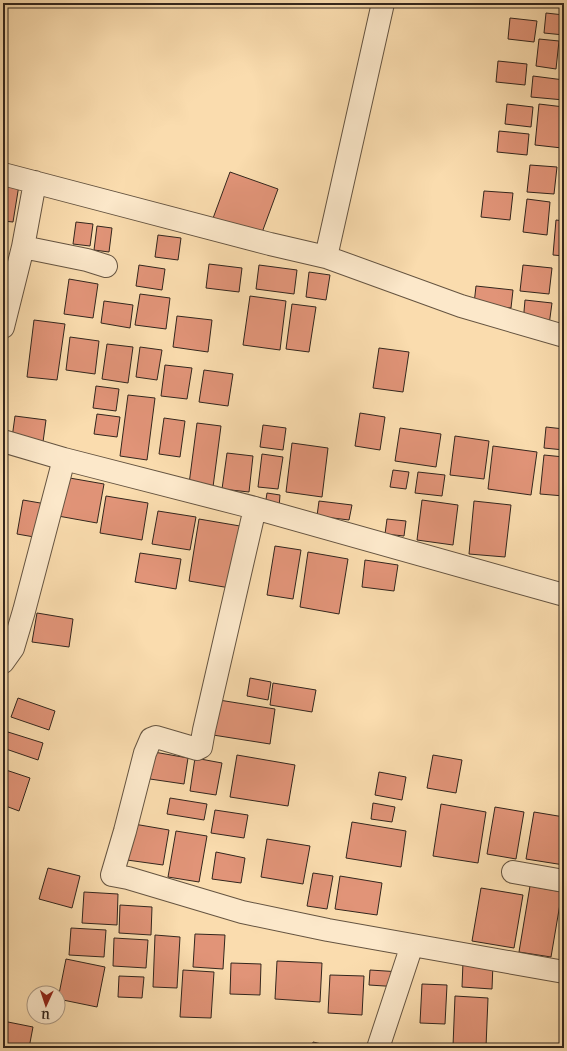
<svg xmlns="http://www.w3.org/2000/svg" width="567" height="1051" viewBox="0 0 567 1051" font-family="'IM FELL French Canon',serif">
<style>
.building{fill:#e19478;stroke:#33261d}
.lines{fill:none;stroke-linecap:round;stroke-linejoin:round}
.minor-casing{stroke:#655441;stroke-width:24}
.minor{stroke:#fce8ca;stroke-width:22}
</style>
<rect width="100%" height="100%" fill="#fadcae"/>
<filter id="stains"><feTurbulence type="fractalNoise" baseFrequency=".005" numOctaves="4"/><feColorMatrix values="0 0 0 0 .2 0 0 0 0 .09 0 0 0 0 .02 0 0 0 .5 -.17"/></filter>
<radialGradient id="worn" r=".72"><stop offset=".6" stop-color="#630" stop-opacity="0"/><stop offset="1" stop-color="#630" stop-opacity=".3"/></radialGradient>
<!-- building -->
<path class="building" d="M 546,13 L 564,15 L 564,35 L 544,33 Z
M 510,18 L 537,21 L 534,42 L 508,39 Z
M 539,39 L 559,41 L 556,69 L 536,66 Z
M 498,61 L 527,64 L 525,85 L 496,82 Z
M 533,76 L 564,80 L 564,100 L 531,97 Z
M 507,104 L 533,107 L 531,127 L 505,124 Z
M 539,104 L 564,107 L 564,131 L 562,148 L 535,145 Z
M 499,131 L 529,134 L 527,155 L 497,152 Z
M 530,165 L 557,167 L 554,194 L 527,192 Z
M 230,172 L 278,189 L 260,238 L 212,221 Z
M 3,182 L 19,185 L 13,222 L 3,221 Z
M 484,191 L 513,193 L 510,220 L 481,217 Z
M 527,199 L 550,202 L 547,235 L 523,232 Z
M 556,220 L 564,221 L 564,256 L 553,255 Z
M 76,222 L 93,224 L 90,246 L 73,244 Z
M 97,226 L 112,228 L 109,252 L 94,250 Z
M 158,235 L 181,238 L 178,260 L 155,257 Z
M 209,264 L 242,268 L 239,292 L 206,288 Z
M 139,265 L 165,269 L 162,290 L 136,286 Z
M 259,265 L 297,270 L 294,294 L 256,289 Z
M 523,265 L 552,268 L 549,294 L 520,291 Z
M 309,272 L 330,275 L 326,300 L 306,297 Z
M 69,279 L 98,284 L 93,318 L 64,314 Z
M 476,286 L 513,290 L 511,308 L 474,304 Z
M 140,294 L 170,298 L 166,329 L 135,325 Z
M 250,296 L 286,301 L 280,350 L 243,345 Z
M 525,300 L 552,303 L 549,325 L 523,323 Z
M 104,301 L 133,305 L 130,328 L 101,323 Z
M 292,304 L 316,307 L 309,352 L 286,349 Z
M 177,316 L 212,320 L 208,352 L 173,347 Z
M 34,320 L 65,324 L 57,380 L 27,377 Z
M 70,337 L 99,341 L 95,374 L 66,370 Z
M 107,344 L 133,347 L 128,383 L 102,379 Z
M 140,347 L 162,350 L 157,380 L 136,377 Z
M 379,348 L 409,352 L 403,392 L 373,388 Z
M 165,365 L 192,368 L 187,399 L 161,396 Z
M 204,370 L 233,374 L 228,406 L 199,402 Z
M 96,386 L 119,389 L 116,411 L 93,408 Z
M 128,395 L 155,398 L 147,460 L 120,456 Z
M 360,413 L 385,417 L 380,450 L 355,446 Z
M 97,414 L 120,417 L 117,437 L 94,434 Z
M 15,416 L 46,420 L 43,442 L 12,438 Z
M 164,418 L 185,421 L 180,457 L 159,454 Z
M 197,423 L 221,426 L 213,487 L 189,484 Z
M 263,425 L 286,428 L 283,450 L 260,447 Z
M 546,427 L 564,429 L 564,450 L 544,448 Z
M 400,428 L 441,434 L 436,467 L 395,461 Z
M 455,436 L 489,441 L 484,479 L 450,475 Z
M 292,443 L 328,448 L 322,497 L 286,492 Z
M 493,446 L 537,452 L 531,495 L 488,489 Z
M 227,453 L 253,456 L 249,492 L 222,489 Z
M 262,454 L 283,457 L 278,489 L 258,487 Z
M 544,455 L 564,457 L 564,496 L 540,494 Z
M 393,470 L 409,472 L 406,489 L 390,487 Z
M 418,472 L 445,475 L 442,496 L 415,493 Z
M 64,477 L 104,484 L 97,523 L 58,516 Z
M 267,493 L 280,495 L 279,508 L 265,506 Z
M 106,496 L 148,503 L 142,540 L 100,533 Z
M 23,500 L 46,504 L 40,538 L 17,534 Z
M 422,500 L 458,505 L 453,545 L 417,540 Z
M 319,501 L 352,505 L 349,520 L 317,516 Z
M 474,501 L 511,505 L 505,557 L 469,554 Z
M 158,511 L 196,517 L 190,550 L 152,544 Z
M 199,519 L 240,526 L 230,588 L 189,581 Z
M 387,519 L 406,521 L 404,536 L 385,534 Z
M 275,546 L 301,550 L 293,599 L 267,595 Z
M 308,552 L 348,559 L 339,614 L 300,607 Z
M 140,553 L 181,559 L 176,589 L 135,582 Z
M 365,560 L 398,565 L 394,591 L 362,587 Z
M 37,613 L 73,619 L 69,647 L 32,642 Z
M 250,678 L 271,682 L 268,700 L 247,696 Z
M 273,683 L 316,690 L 312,712 L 270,705 Z
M 18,698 L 55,711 L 49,730 L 11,717 Z
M 219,700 L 275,709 L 270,744 L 213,735 Z
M 8,732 L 43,743 L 38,760 L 3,748 Z
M 154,752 L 188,758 L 184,784 L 150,779 Z
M 237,755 L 295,765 L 288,806 L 230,797 Z
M 433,755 L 462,760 L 456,793 L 427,788 Z
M 195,758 L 222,763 L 216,795 L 190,791 Z
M 3,769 L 30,778 L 19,811 L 3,805 Z
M 379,772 L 406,777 L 402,800 L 375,795 Z
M 170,798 L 207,804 L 204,820 L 167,814 Z
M 373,803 L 395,807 L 392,822 L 371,819 Z
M 441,804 L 486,812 L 478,863 L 433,856 Z
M 495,807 L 524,812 L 516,859 L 487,854 Z
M 215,810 L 248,815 L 244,838 L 211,833 Z
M 534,812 L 564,817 L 564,865 L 526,859 Z
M 352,822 L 406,831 L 401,867 L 346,858 Z
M 134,824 L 169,830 L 163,865 L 127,860 Z
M 176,831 L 207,836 L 199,882 L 168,877 Z
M 267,839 L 310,846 L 303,884 L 261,877 Z
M 216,852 L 245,858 L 241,883 L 212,879 Z
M 48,868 L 80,876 L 72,908 L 39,899 Z
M 313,873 L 333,876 L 327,909 L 307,906 Z
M 340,876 L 382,883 L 377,915 L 335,909 Z
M 530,886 L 562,892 L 551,957 L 519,952 Z
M 481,888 L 523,895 L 514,948 L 472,941 Z
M 84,892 L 118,894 L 117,925 L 82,923 Z
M 120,905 L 152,907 L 151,935 L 119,933 Z
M 71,928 L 106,930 L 104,957 L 69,955 Z
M 195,934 L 225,935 L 223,969 L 193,967 Z
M 155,935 L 180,937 L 177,988 L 153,987 Z
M 114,938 L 148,940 L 146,968 L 113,966 Z
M 66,959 L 105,967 L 97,1007 L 58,999 Z
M 277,961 L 322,963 L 320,1002 L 275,999 Z
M 463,962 L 493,963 L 492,989 L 462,987 Z
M 231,963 L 261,964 L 260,995 L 230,994 Z
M 183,970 L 214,972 L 211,1018 L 180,1017 Z
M 370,970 L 401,972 L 400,987 L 369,985 Z
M 330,975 L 364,976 L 362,1015 L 328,1013 Z
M 119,976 L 144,977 L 142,998 L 118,997 Z
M 422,984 L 447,985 L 445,1024 L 420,1023 Z
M 455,996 L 488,998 L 486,1047 L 453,1046 Z
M 3,1021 L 33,1027 L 29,1048 L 19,1048 L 3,1045 Z
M 313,1042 L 339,1048 L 312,1048 Z"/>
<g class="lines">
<defs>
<path id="minor" d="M 3,174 L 270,244 L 326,257 L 461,306 L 564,336
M 23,247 L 35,182
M 326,257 L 383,3
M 3,327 L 23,247 L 87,260 L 106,266
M 3,441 L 64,459 L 255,508 L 564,595
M 255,508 L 204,730 L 201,747 L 197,749 L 156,737 L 151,739 L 145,753 L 125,831 L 112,875 L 128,878 L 242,912 L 328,930 L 564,972
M 3,662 L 13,648 L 24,611 L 64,459
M 513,872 L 564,881
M 378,1048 L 412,945"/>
</defs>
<!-- minor casing -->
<use href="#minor" class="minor-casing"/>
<!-- minor -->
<use href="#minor" class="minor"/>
</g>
<!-- margin -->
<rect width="567" height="1051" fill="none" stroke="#fadcae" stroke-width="16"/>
<rect x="4" y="4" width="559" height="1043" fill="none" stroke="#33261d" stroke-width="2"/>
<rect x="8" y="8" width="551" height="1035" fill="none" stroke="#33261d"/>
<!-- north arrow -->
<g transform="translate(46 1005) rotate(183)"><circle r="19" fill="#fce8ca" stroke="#ac9a85"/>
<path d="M0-3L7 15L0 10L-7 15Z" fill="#8f2418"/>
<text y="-6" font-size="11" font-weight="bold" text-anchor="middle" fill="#33261d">U</text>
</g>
<rect width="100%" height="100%" filter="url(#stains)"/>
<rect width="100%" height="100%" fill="url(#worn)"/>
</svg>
